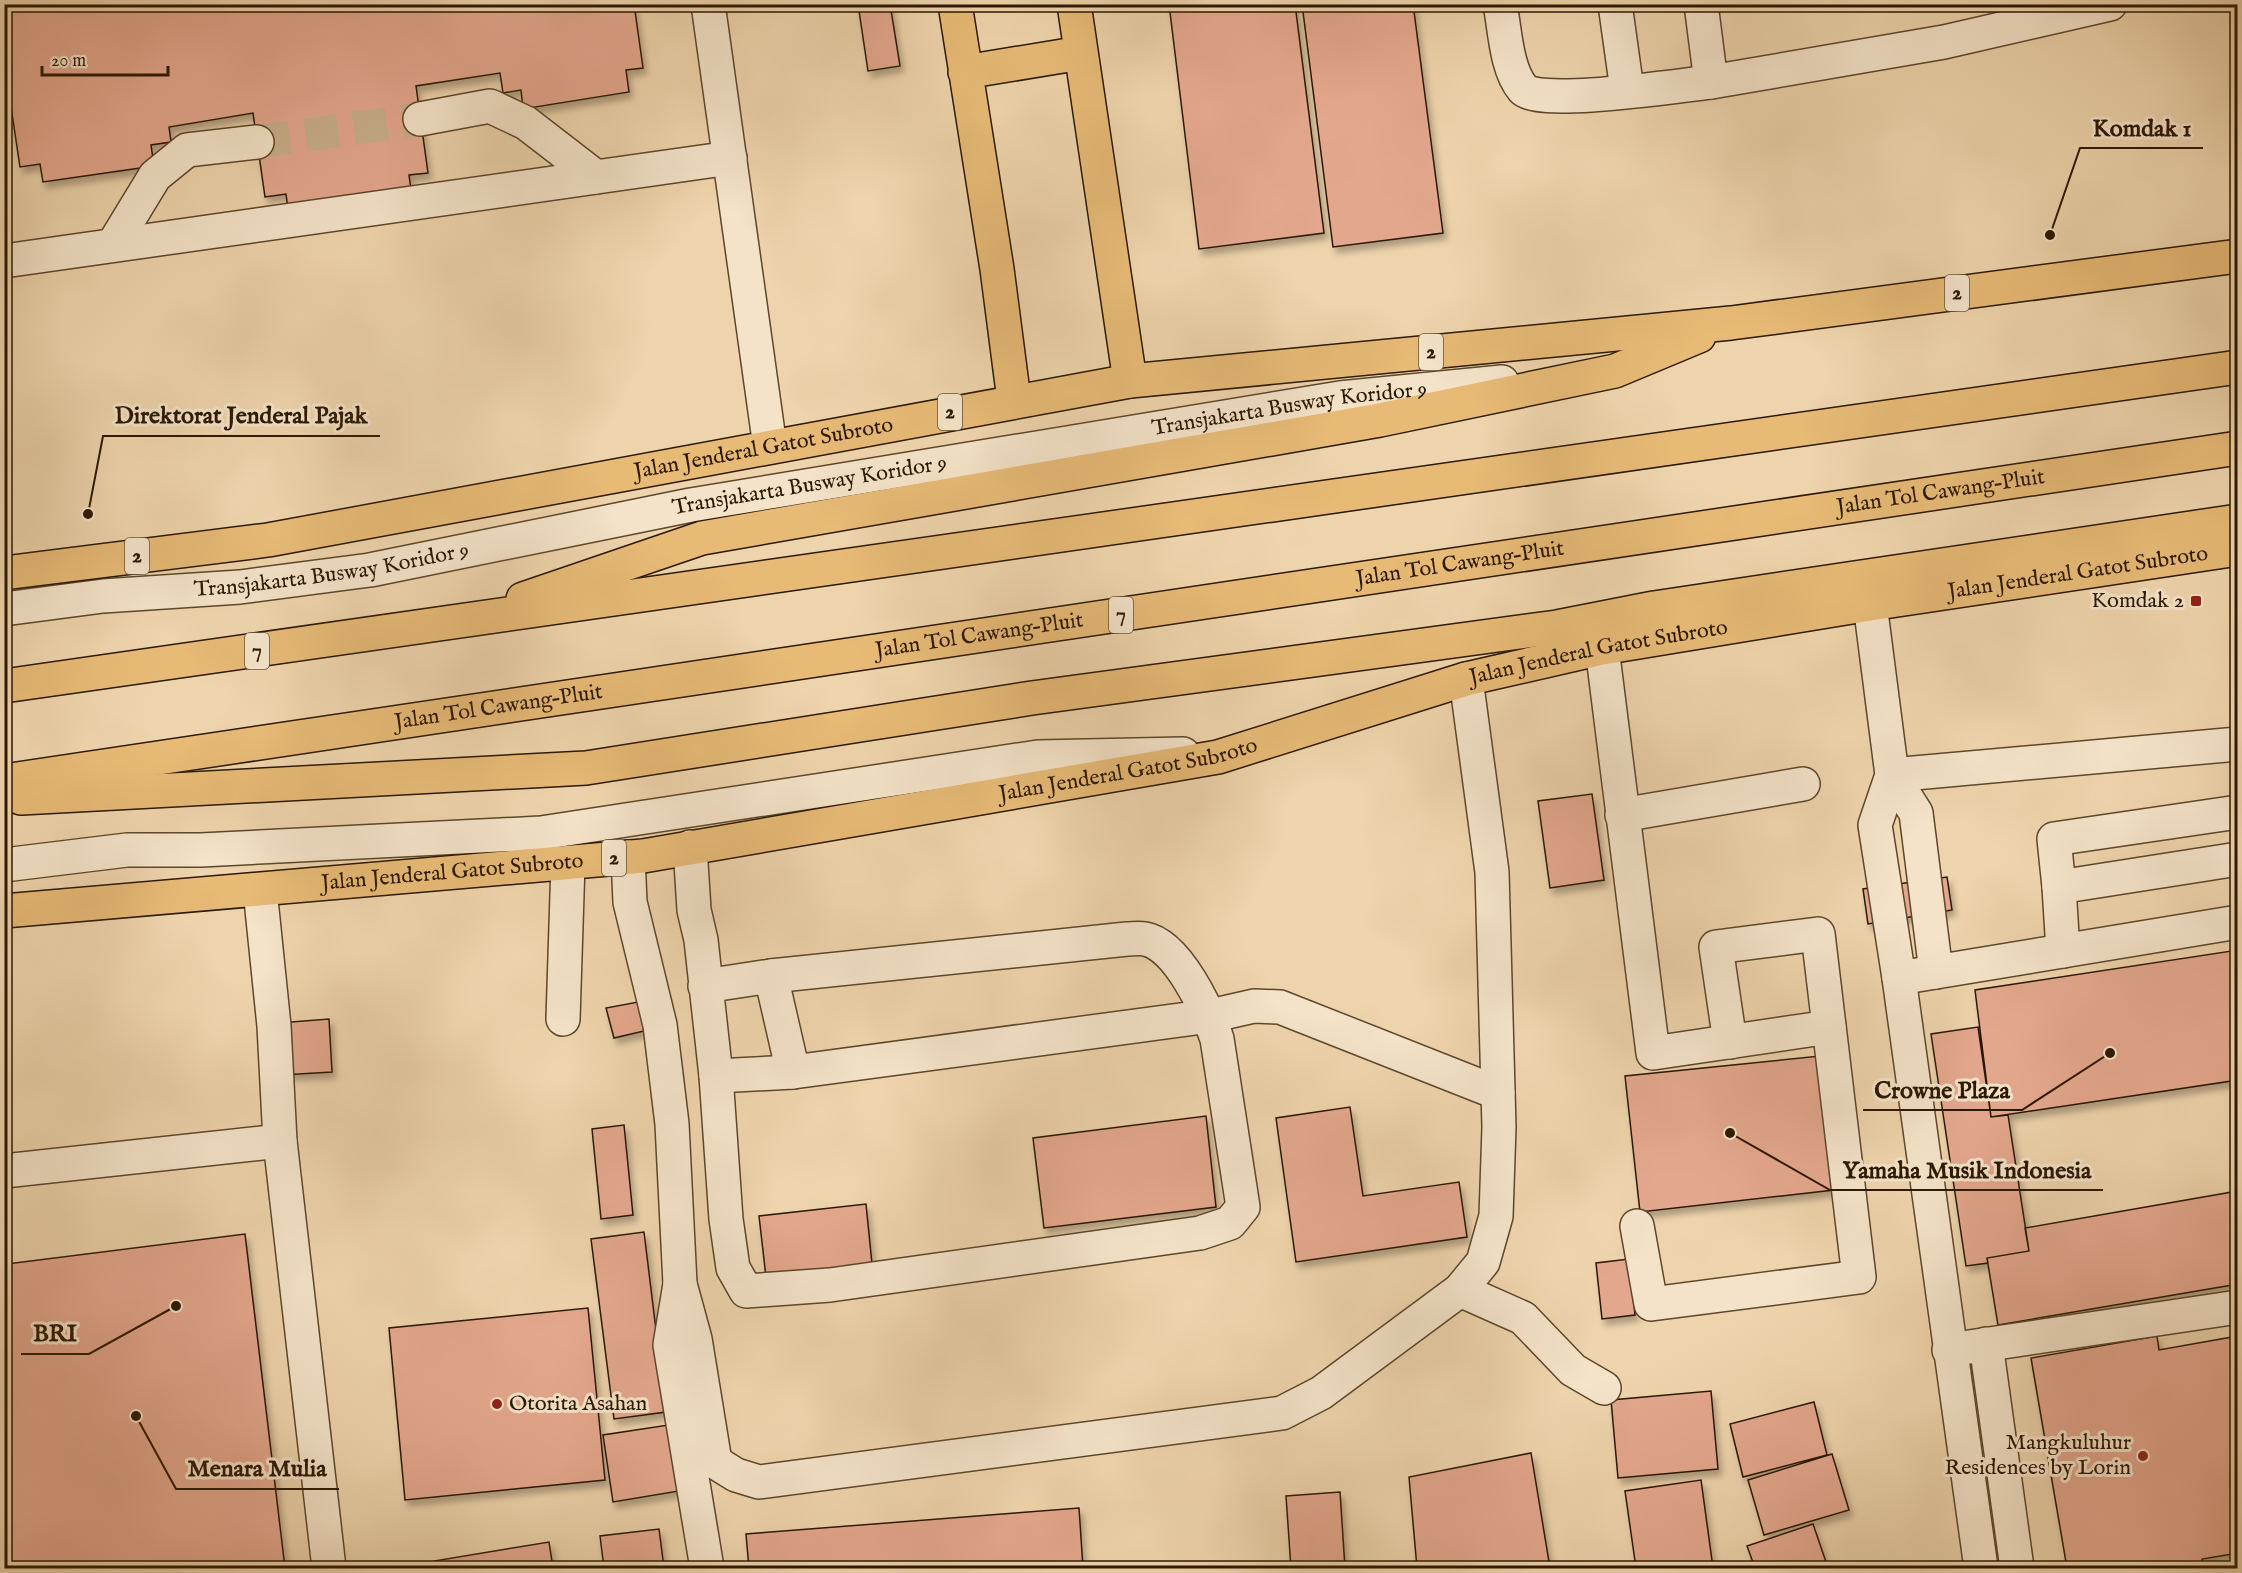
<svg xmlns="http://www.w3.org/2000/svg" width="2242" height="1573" viewBox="0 0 2242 1573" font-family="'IM FELL English',serif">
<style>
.building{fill:#e3a78d;stroke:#2c1800;stroke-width:1.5;filter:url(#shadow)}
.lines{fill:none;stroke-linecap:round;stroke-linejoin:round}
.minor-tunnel{stroke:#c7ae8a;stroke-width:33;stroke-dasharray:33 16;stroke-linecap:butt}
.minor-casing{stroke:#5c472b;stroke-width:36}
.major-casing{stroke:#2c1800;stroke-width:36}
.highway-casing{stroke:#2c1800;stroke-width:36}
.minor{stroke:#f4e3c9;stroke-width:33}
.major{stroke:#e7ba76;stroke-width:33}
.highway{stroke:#e7ba76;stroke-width:33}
.poi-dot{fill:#8f2418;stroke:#f4e3c9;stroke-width:2}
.labels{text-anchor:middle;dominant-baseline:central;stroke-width:6;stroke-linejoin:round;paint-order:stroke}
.shield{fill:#f4e3c9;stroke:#68553c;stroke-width:1.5}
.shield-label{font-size:21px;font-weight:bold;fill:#2c1800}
.street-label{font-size:22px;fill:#2c1800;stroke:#f4e3c9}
.poi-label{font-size:22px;fill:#2c1800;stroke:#f4e3c9;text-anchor:end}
.leader{fill:none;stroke:#2c1800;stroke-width:2}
.callout-dot{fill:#2c1800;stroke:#f4e3c9;stroke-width:2}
.callout-label{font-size:24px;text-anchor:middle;font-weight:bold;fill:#2c1800;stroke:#f4e3c9;stroke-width:6;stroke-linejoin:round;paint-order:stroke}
</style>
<defs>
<filter id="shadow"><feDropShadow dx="3.5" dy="6" stdDeviation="3" flood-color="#0004"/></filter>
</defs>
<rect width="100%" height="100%" fill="#eed4ac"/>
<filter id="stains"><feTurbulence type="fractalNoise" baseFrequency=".00333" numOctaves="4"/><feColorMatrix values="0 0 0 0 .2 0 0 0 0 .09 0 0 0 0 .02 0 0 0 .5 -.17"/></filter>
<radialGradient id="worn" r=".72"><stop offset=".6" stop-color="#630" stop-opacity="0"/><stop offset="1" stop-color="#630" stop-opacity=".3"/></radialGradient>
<!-- building -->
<path class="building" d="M 4,4 L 634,4 L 643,68 L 626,70 L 629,92 L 523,109 L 521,90 L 503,93 L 500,73 L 416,86 L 428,173 L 409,175 L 411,190 L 288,209 L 286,194 L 265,197 L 253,113 L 169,127 L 171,142 L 151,145 L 154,166 L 43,182 L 40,164 L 20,167 L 4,60 Z
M 858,4 L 890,4 L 900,66 L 868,71 Z
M 1169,4 L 1295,4 L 1324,233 L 1199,249 Z
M 1302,4 L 1413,4 L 1443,233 L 1333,247 Z
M 1592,794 L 1604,880 L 1550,888 L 1538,801 Z
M 1947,877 L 1952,910 L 1868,924 L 1863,889 Z
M 2238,950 L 2238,1080 L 1991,1117 L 1975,990 Z
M 638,1002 L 644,1031 L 614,1038 L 606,1008 Z
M 329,1019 L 332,1072 L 282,1075 L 279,1023 Z
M 1978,1027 L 1991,1117 L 2008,1115 L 2029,1251 L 1987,1258 L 1988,1263 L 1966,1266 L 1931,1034 Z
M 1820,1056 L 1834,1190 L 1640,1212 L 1625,1076 Z
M 1350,1107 L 1363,1196 L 1459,1182 L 1467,1237 L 1296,1262 L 1276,1118 Z
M 1206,1116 L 1216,1207 L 1044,1228 L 1033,1138 Z
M 624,1125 L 633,1215 L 601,1219 L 592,1129 Z
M 2238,1191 L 2238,1284 L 1998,1325 L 1987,1258 L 2029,1251 L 2025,1228 Z
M 866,1204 L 872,1264 L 766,1277 L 759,1216 Z
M 644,1232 L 666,1412 L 614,1419 L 591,1239 Z
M 245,1234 L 285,1568 L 4,1568 L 4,1262 L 7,1264 Z
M 1629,1259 L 1635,1315 L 1602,1319 L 1596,1263 Z
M 588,1308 L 605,1480 L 405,1500 L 389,1328 Z
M 2157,1336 L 2159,1350 L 2238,1336 L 2238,1553 L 2202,1559 L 2203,1565 L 2183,1568 L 2067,1568 L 2031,1358 Z
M 1711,1391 L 1718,1469 L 1618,1478 L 1611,1400 Z
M 1814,1402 L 1827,1455 L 1743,1477 L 1730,1424 Z
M 675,1424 L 685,1490 L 613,1502 L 603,1435 Z
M 1531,1453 L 1550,1568 L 1417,1568 L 1409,1477 Z
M 1832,1454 L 1849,1510 L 1764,1535 L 1748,1480 Z
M 1701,1480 L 1713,1568 L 1636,1568 L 1625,1491 Z
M 1340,1492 L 1345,1568 L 1291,1568 L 1286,1496 Z
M 1079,1508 L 1083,1568 L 749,1568 L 746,1534 Z
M 1813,1524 L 1826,1562 L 1807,1568 L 1755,1568 L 1747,1546 Z
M 659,1529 L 664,1568 L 604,1568 L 600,1536 Z
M 549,1542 L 553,1568 L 435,1568 L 434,1561 Z"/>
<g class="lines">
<!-- minor-tunnel -->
<path class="minor-tunnel" d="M 257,142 L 420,119"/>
<defs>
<g id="minor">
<path d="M 708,4 L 770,447"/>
<path d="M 1500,4 C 1505,30 1506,69 1523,89 C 1539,107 1681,85 1711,82"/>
<path d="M 1615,4 L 1627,90"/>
<path d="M 1701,4 L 1711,82 L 1944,42 L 2110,4"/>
<path d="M 420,119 L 490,106 L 526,123 L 596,177"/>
<path d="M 113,245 L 155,176 L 187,150 L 257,142"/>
<path d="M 4,261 L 730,158"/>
<path d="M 1870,604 L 1892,775 L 1875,825 L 1899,978"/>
<path id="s1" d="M 4,609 L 103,596 L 240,587 L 370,570 L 691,505 L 1340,398 L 1502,382"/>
<path d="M 1602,648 L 1653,1053 L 1829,1027"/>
<path d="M 1622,815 L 1803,784"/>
<path d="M 690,847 L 694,910 L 701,940 L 716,1076 L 726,1219 L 733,1268 L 746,1291 L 830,1285 L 1200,1233 L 1230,1223 L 1243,1207 L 1217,1039 C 1208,1011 1178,945 1145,939 C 1139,938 1132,939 1127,939 L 771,976 L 705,986"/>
<path d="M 628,857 L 630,902 L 660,1025 L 672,1124 L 680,1284 L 670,1345 L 707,1568"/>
<path d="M 4,865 L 127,850 L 201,850 L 541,833 L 1038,757 L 1183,754"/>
<path d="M 2059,887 L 2054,839 L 2238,812"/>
<path d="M 260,890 L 274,1026 L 280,1141 L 329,1568"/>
<path d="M 2063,951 L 2059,887 L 2238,859"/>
<path d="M 1936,972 L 1916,813 L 1892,775 L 2238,744"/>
<path d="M 771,976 L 793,1072"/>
<path d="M 563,1019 L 568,863"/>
<path d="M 716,1076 L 793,1072 L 1210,1016 L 1254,1006 L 1280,1007 L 1498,1093"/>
<path d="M 4,1171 L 280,1141"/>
<path d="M 1637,1226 L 1651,1304 L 1859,1277 L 1818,934 L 1716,947 L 1730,1042"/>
<path d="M 680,1284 L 695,1339 L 715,1462 L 736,1475 L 759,1482 L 1282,1413 L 1321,1393 L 1460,1290 L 1483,1262 L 1496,1216 L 1499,1127 L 1492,872 L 1466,679"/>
<path d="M 1460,1290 L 1523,1318 L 1573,1370 L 1604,1388"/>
<path d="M 1986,1344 L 2017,1568"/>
<path d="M 1949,1350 L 2238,1307"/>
<path d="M 1981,1568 L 1899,978 L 2238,922"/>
</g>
<path id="major" d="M 955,4 L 997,269 L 1014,400
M 1074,4 L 1130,381
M 965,72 L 1081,53"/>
<g id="highway">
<path id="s2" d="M 4,573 L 268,540 L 1130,381 L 1731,323 L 2238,256"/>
<path d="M 523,599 L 702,538 L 1380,420 L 1615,371 L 1699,336"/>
<path d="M 4,686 L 2238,367"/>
<path id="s3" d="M 4,781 L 2238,448"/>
<path d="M 21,798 L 586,768 L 1032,698 L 1557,627 L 1654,608 L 2238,521"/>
<path id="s4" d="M 4,911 L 643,856 L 1218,757 L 1466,679 L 1602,648 L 1870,604 L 2238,549"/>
</g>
</defs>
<!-- minor casing -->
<use href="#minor" class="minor-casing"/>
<!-- major casing -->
<use href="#major" class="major-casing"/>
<!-- highway casing -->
<use href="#highway" class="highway-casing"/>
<!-- minor -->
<use href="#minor" class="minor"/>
<!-- major -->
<use href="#major" class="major"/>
<!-- highway -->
<use href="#highway" class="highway"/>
</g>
<!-- markers -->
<g class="poi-dot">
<rect x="2190" y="595" width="12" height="12" rx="3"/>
<circle cx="497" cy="1404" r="6"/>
<circle cx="2143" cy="1456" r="6"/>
</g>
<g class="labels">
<!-- shield labels -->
<g class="shield">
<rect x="1945" y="275" width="24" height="36" rx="4.5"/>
<rect x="1419" y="334" width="24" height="36" rx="4.5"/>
<rect x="938" y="394" width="24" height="36" rx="4.5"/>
<rect x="125" y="538" width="24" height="36" rx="4.5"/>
<rect x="1109" y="597" width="24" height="36" rx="4.5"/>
<rect x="245" y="633" width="24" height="36" rx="4.5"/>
<rect x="602" y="840" width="24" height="36" rx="4.5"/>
</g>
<g class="shield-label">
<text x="1957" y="293">2</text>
<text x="1431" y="352">2</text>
<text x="950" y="412">2</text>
<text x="137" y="556">2</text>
<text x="1121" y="615">7</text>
<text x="257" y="651">7</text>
<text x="614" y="858">2</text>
</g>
<!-- street labels -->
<g class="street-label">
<text stroke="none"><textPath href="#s1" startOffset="1302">Transjakarta Busway Koridor 9</textPath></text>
<text stroke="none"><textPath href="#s2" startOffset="770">Jalan Jenderal Gatot Subroto</textPath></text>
<text stroke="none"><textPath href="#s1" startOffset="816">Transjakarta Busway Koridor 9</textPath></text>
<text stroke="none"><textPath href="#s3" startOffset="1958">Jalan Tol Cawang–Pluit</textPath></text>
<text stroke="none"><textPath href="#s3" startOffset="1472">Jalan Tol Cawang–Pluit</textPath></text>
<text stroke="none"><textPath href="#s1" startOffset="330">Transjakarta Busway Koridor 9</textPath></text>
<text stroke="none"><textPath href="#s4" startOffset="2106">Jalan Jenderal Gatot Subroto</textPath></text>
<text stroke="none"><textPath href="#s3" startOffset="986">Jalan Tol Cawang–Pluit</textPath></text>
<text stroke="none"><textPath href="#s4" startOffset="1620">Jalan Jenderal Gatot Subroto</textPath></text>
<text stroke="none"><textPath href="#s3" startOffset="500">Jalan Tol Cawang–Pluit</textPath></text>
<text stroke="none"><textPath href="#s4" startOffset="1134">Jalan Jenderal Gatot Subroto</textPath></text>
<text stroke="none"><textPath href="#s4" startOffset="450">Jalan Jenderal Gatot Subroto</textPath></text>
</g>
<!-- poi labels -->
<g class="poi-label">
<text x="2184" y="601">Komdak 2</text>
<text x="509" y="1404" text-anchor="start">Otorita Asahan</text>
<text x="2131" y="1443">Mangkuluhur<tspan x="2131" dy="25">Residences by Lorin</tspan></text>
</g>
</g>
<!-- callouts -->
<path class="leader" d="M2050 235L2080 148H2203M88 514L103 436H380M2110 1053L2022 1110H1863M1730 1133L1830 1190H2103M176 1306L89 1354H21M136 1416L176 1489H339"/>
<g class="callout-dot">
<circle cx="2050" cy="235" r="6"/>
<circle cx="88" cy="514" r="6"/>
<circle cx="2110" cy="1053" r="6"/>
<circle cx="1730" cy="1133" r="6"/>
<circle cx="176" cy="1306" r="6"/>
<circle cx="136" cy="1416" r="6"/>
</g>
<g class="callout-label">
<text x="2142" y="136">Komdak 1</text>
<text x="241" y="423">Direktorat Jenderal Pajak</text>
<text x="1942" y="1098">Crowne Plaza</text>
<text x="1967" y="1178">Yamaha Musik Indonesia</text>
<text x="55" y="1341">BRI</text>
<text x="257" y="1476">Menara Mulia</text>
</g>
<!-- margin -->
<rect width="2242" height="1573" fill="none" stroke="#eed4ac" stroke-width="24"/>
<rect x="6" y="6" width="2230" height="1561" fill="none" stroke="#2c1800" stroke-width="3"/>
<rect x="12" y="12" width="2218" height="1549" fill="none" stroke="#2c1800" stroke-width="1.5"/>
<!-- scale -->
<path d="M42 66v9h126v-9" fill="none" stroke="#2c1800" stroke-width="3"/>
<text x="51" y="66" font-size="18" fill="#2c1800" stroke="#f4e3c9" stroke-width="4.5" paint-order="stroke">20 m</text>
<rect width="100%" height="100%" filter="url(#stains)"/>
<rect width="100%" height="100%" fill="url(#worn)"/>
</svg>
